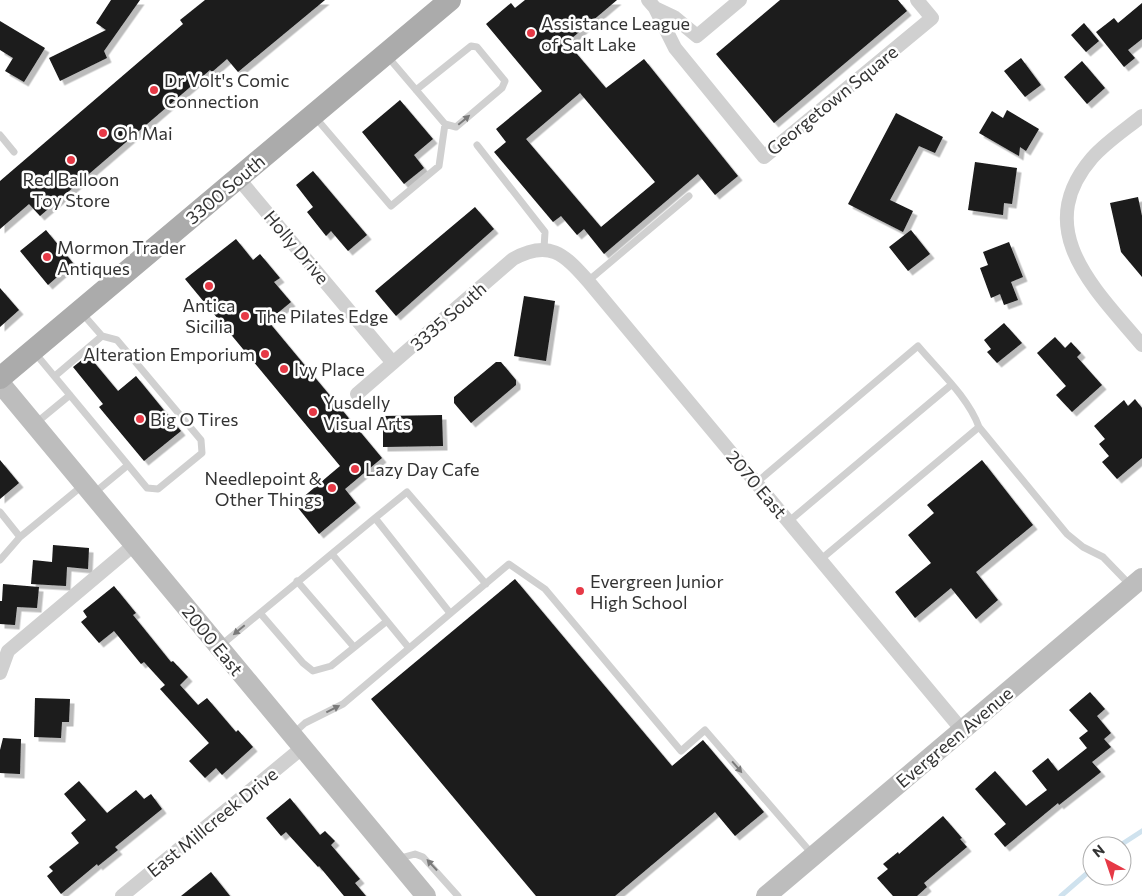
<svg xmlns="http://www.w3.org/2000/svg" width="1142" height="896" viewBox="0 0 1142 896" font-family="Commissioner,sans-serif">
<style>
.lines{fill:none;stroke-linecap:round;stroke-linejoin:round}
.stream{stroke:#cfe2ee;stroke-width:5}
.building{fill:#1a1a1a;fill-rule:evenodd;filter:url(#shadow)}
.lane{stroke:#d0d0d0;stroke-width:7}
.street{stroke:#d0d0d0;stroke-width:14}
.secondary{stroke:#bdbdbd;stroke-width:20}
.primary{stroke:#ababab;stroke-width:22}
.oneway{fill:#7a7a7a}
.poi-dot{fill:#e63946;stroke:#fff;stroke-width:2}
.labels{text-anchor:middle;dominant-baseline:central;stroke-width:5;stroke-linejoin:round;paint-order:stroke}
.poi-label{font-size:18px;fill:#333;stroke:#fff;text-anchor:start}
.street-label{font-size:18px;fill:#333;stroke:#fff}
</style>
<defs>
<filter id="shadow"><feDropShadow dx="4.5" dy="4.5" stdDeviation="0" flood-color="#0004"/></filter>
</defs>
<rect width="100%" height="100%" fill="#fff"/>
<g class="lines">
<!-- stream -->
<path class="stream" d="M 1119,846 L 1142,831
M 1061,896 L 1092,869"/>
</g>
<!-- building -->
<path class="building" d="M 111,0 L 140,0 L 104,51 L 107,58 L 60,81 L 49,58 L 106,30 L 96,23 Z
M 205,0 L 325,0 L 238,72 L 227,59 L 212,72 L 210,70 L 40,216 L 29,204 L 0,229 L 0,181 L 183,24 L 180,20 Z
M 525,0 L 617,0 L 572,38 L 576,42 L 571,47 L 606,88 L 644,59 L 738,176 L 715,195 L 698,174 L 604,254 L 584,229 L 577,235 L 561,216 L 553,222 L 494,152 L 506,142 L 496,129 L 542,91 L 486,24 L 511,3 L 515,8 ZM 580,93 L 655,182 L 601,227 L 526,139 Z
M 780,0 L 898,0 L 907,11 L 774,123 L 716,54 Z
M 1142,3 L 1142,39 L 1128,50 L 1135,58 L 1124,67 L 1096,32 L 1114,18 L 1118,23 Z
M 0,21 L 45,48 L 24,82 L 5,71 L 13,58 L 0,50 Z
M 1084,23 L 1099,41 L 1086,52 L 1071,35 Z
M 1021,58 L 1041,85 L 1025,97 L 1004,71 Z
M 1082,61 L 1105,88 L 1087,104 L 1064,77 Z
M 400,100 L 433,139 L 414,155 L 424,168 L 404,184 L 362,132 Z
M 1007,110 L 1039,129 L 1026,151 L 1020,147 L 1019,156 L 979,133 L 992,111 L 1003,118 Z
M 896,113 L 943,137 L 935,153 L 919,146 L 890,200 L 913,211 L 903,232 L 848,204 Z
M 975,162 L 1017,168 L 1012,204 L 1004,203 L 1003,215 L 968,210 Z
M 313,171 L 367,235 L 348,251 L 331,231 L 326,236 L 307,212 L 313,207 L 296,185 Z
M 1138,197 L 1142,216 L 1142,277 L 1121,252 L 1110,203 Z
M 475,207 L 494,229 L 396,316 L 375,291 Z
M 46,230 L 73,263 L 48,285 L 20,251 Z
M 911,230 L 930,254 L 908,271 L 889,247 Z
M 236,239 L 253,260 L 260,254 L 280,278 L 274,282 L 291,302 L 268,321 L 382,458 L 345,489 L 356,503 L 319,534 L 295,504 L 340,466 L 185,279 Z
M 1009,242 L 1023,277 L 1011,282 L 1018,300 L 1004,305 L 1000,294 L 991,298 L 980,268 L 988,265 L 983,252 Z
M 0,288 L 19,310 L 0,327 Z
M 524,296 L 555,301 L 546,361 L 514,356 Z
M 1004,323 L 1022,343 L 997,363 L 987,352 L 991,349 L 984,340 Z
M 1055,337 L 1065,348 L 1071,342 L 1081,353 L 1077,357 L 1102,385 L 1072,412 L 1056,395 L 1066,386 L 1037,353 Z
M 88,355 L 118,391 L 136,376 L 181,431 L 144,461 L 99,407 L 103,404 L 73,367 Z
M 496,362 L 501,362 L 516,380 L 516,385 L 471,423 L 454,403 L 454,397 Z
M 1135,399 L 1142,408 L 1142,458 L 1117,479 L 1102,462 L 1109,456 L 1099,444 L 1105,439 L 1094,426 L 1124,400 L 1128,406 Z
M 442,415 L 443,446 L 383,447 L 383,416 Z
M 0,460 L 19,483 L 0,499 Z
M 982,460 L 1033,525 L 976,572 L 998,600 L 976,619 L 951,588 L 915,618 L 895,592 L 931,563 L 908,535 L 934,513 L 927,505 Z
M 53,545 L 89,548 L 88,569 L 67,567 L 66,586 L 31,584 L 33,560 L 52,562 Z
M 515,579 L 672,766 L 703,740 L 764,812 L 735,836 L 715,812 L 615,896 L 536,896 L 371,699 Z
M 3,584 L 39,587 L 37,608 L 17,607 L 15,625 L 0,624 L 0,601 L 2,601 Z
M 114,586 L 136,613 L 133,615 L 171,662 L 173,661 L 188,677 L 180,685 L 198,705 L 207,698 L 236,732 L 238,730 L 253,747 L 222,775 L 216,768 L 205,778 L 189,761 L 209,743 L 160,689 L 165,685 L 144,662 L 141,664 L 114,631 L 99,643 L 81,622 L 87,617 L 83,611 Z
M 1090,692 L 1105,709 L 1097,716 L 1111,733 L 1104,739 L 1111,747 L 1092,762 L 1101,772 L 1059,805 L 1058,803 L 1005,847 L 994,834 L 1006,824 L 975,789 L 995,771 L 1026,806 L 1047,790 L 1032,771 L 1048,758 L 1058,771 L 1087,748 L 1079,738 L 1088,731 L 1069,710 Z
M 35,698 L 70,699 L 69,722 L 62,722 L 61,738 L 34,737 Z
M 3,738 L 21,739 L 20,774 L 0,773 L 0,750 Z
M 79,781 L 107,813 L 136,790 L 144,799 L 151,794 L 162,809 L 115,847 L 118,850 L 98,866 L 97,864 L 61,894 L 47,876 L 53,871 L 49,867 L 79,843 L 71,833 L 86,820 L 64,794 Z
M 290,798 L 320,835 L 325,831 L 335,841 L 331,845 L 360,879 L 355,883 L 366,896 L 344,896 L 319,866 L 318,867 L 286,832 L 281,836 L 266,818 Z
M 943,816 L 962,838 L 960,839 L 967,847 L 924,883 L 927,887 L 917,896 L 893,896 L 877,878 L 888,869 L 883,864 L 898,852 L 899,854 Z
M 211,872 L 230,896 L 181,896 Z"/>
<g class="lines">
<!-- lane -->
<path class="lane" d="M 388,57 L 445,124 L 456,127 L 502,88 L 505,81 L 477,47 L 471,46 L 416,90
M 315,117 L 391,206 L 439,166 L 445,124
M 0,135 L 14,152
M 477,145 L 545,232 L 544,248
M 588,281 L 689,196
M 81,312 L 102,336 L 117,340 L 201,440 L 202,453 L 158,489 L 147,488 L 128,465 L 93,494
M 35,353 L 128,465
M 55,376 L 102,336
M 36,423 L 70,395
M 979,427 L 1067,534 L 1083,547 L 1103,557 L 1131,586
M 756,483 L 918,346 C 939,371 968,397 979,427 L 820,560
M 0,512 L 20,537
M 375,518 L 407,492 L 486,584
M 788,522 L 951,385
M 332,554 L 409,648
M 0,560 L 20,537 L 82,486
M 297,581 L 354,647
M 260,613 L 303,663 L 313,671 L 331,666 L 387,621
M 220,646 L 375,518 L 450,613
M 294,733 L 305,723 L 343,704 L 509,564 L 545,589 L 681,751 L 705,730 L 813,855
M 397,859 L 415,854 L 423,857 L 458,896"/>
<!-- street -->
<path class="street" d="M 648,0 L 655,8 L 675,48 L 764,157 L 932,18 L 917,0
M 655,8 L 674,17 L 697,36 L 740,0
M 1142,116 C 1126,129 1106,142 1092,158 C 1030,230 1096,290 1142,345
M 238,178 L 393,363
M 357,394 L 513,259 C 549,239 564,254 588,281 L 962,730
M 0,673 L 8,651 L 135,544
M 122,896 L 302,748"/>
<!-- secondary -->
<path class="secondary" d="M 0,383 L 426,896
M 766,896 L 1142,578"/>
<!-- primary -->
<path class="primary" d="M 0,378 L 450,0"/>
</g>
<!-- one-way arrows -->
<defs><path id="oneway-solid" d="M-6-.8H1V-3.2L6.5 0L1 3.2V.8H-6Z" transform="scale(1.25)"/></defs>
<g class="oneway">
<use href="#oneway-solid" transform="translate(464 120) rotate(-40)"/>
<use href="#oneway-solid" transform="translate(239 630) rotate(140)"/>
<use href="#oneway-solid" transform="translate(333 709) rotate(-27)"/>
<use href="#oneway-solid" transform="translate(737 767) rotate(49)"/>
<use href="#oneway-solid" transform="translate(432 865) rotate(-133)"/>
</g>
<!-- markers -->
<g class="poi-dot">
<circle cx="531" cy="33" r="5"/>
<circle cx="154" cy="90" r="5"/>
<circle cx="103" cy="133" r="5"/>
<circle cx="71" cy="160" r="5"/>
<circle cx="47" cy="257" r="5"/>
<circle cx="209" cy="286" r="5"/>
<circle cx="245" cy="316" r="5"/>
<circle cx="265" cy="354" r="5"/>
<circle cx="284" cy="369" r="5"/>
<circle cx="313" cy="412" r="5"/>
<circle cx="140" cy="419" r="5"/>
<circle cx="355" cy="469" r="5"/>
<circle cx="332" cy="488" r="5"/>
<circle cx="580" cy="591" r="5"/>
</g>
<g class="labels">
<!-- poi labels -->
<g class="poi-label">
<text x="541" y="23">Assistance League<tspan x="541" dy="21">of Salt Lake</tspan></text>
<text x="164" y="80">Dr Volt's Comic<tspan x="164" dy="21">Connection</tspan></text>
<text x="113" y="133">Oh Mai</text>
<text x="71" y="179" text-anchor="middle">Red Balloon<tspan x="71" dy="21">Toy Store</tspan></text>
<text x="57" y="247">Mormon Trader<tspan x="57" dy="21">Antiques</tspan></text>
<text x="209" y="305" text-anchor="middle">Antica<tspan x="209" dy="21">Sicilia</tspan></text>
<text x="255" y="316">The Pilates Edge</text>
<text x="255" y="354" text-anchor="end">Alteration Emporium</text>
<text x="294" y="369">Ivy Place</text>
<text x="323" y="402">Yusdelly<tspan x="323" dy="21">Visual Arts</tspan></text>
<text x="150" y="419">Big O Tires</text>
<text x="365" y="469">Lazy Day Cafe</text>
<text x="322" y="478" text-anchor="end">Needlepoint &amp;<tspan x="322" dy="21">Other Things</tspan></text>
<text x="590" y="581">Evergreen Junior<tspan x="590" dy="21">High School</tspan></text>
</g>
<!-- street labels -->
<g class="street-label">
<text transform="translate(832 100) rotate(-39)">Georgetown Square</text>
<text transform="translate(225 189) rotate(-40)">3300 South</text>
<text transform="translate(297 247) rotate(50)">Holly Drive</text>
<text transform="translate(448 316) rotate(-41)">3335 South</text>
<text transform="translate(757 484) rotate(50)">2070 East</text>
<text transform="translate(213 640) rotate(51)">2000 East</text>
<text transform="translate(954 737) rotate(-40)">Evergreen Avenue</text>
<text transform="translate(212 822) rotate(-39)">East Millcreek Drive</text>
</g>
</g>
<!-- north arrow -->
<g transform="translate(1107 861) rotate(320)"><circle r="24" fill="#ffffff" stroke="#adadad"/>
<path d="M0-4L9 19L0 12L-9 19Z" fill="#e63946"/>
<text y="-8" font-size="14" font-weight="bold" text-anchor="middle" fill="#333333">N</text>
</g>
</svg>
